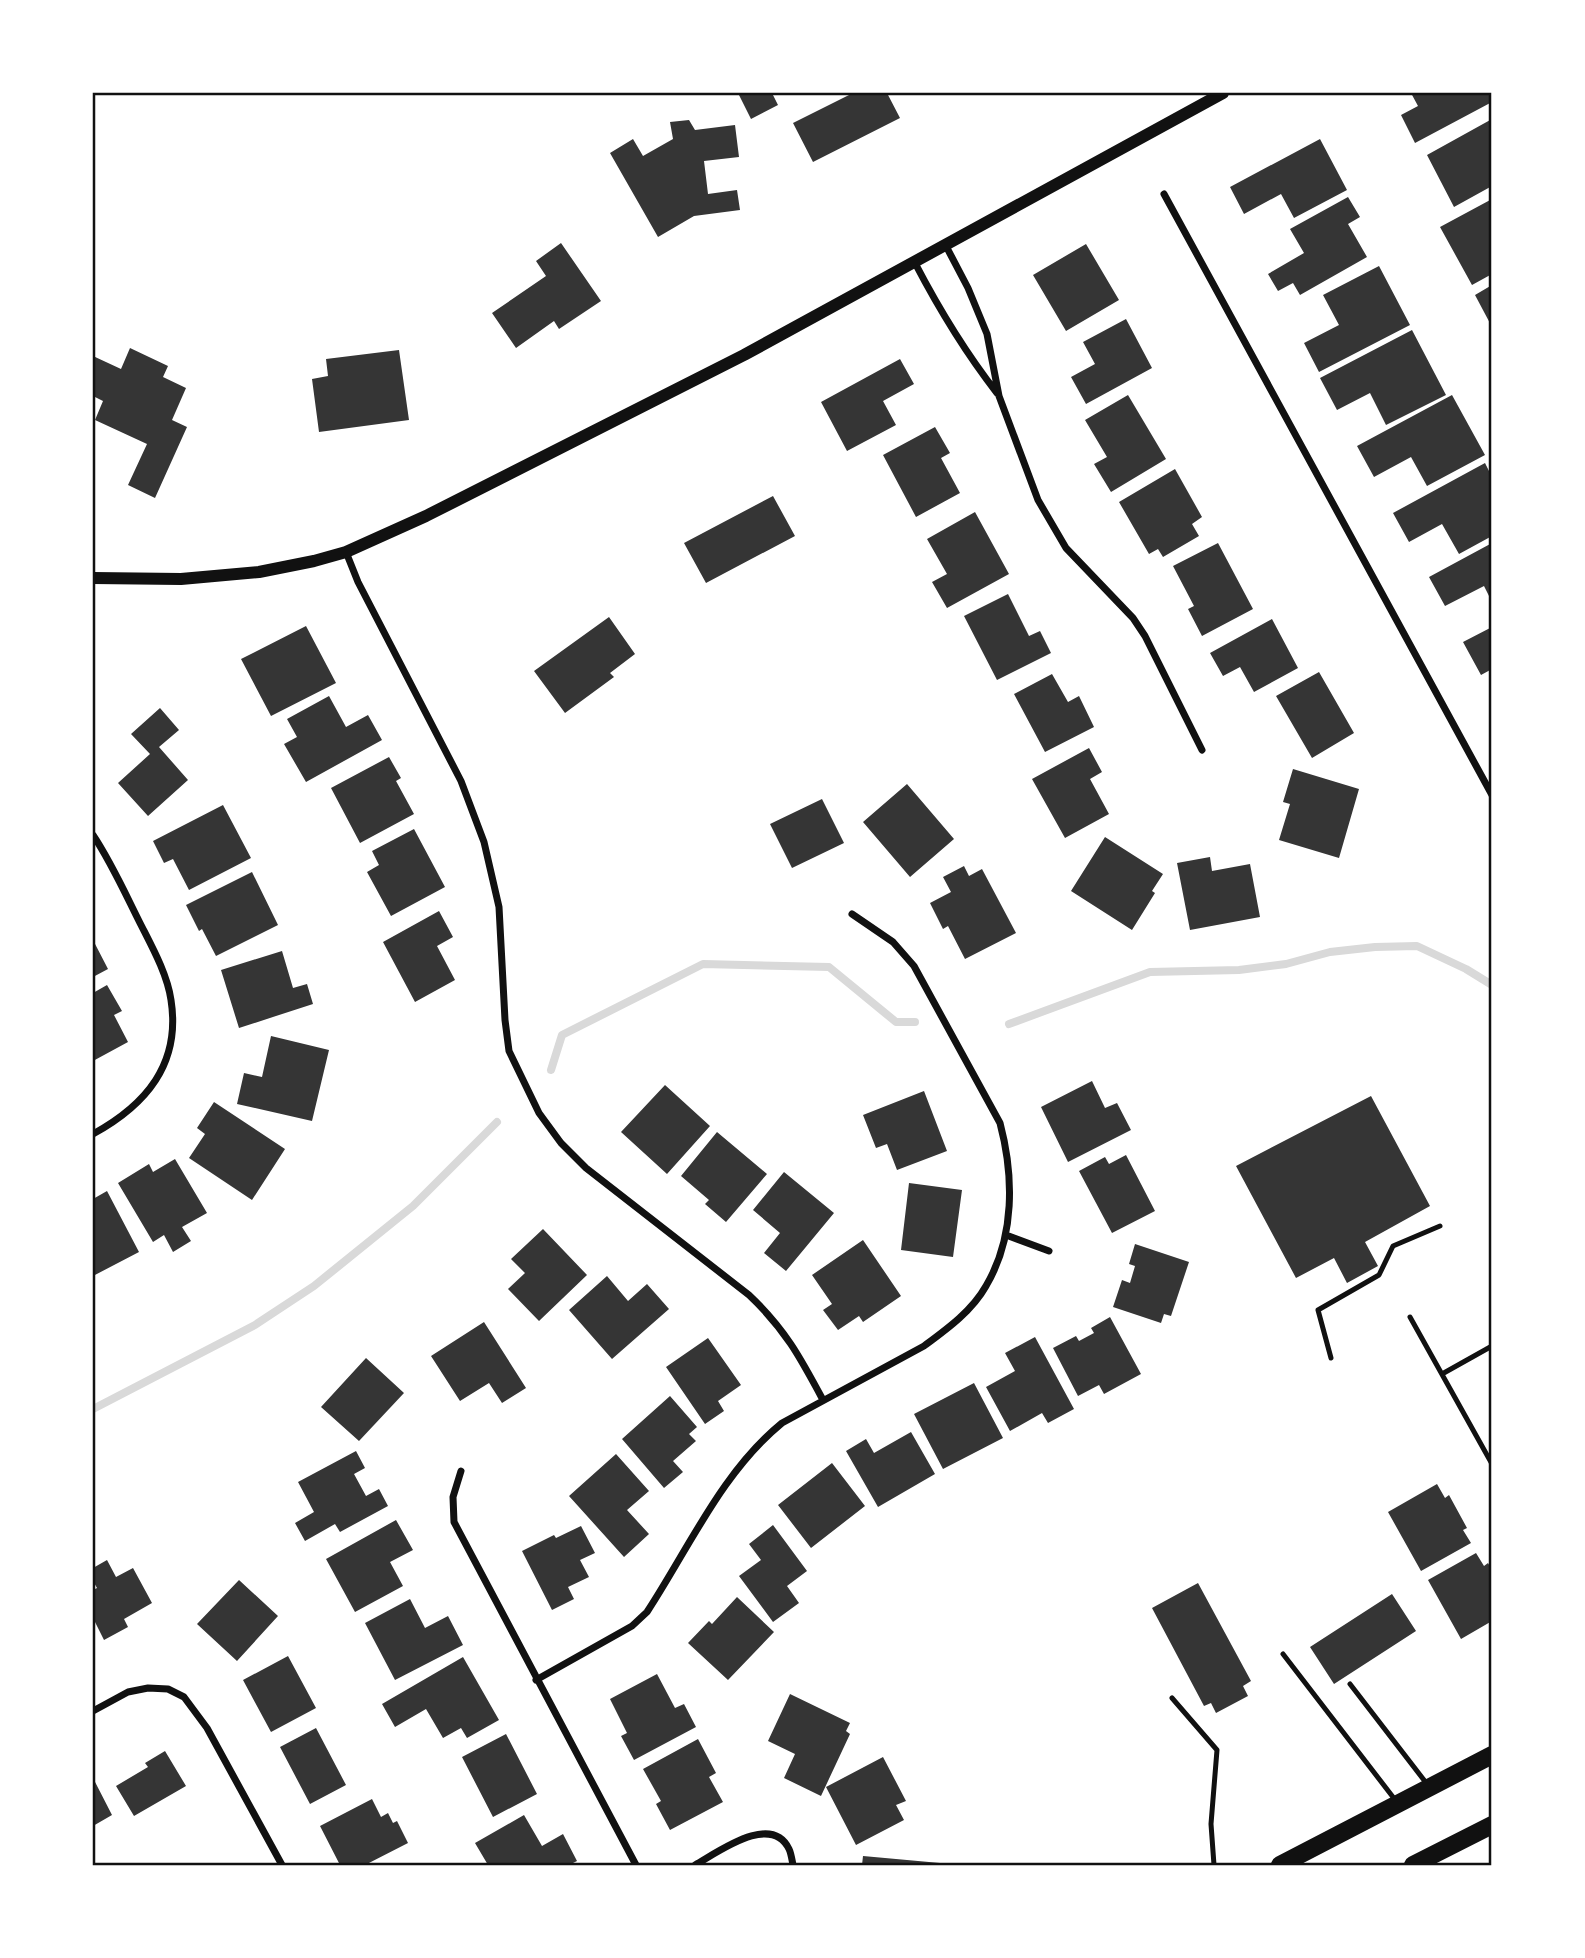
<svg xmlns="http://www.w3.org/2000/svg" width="1585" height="1958" viewBox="0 0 1585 1958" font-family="'Sofia Sans Condensed',sans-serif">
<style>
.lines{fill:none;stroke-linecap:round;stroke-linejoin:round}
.stream{stroke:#d9d9d9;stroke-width:8}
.building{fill:#353535}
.service{stroke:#111;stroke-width:5}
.minor{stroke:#111;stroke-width:7}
.tertiary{stroke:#111;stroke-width:12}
.primary{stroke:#111;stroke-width:18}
.neatline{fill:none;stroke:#111;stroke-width:2.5}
</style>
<rect width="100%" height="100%" fill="#fff"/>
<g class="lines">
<!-- stream -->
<path class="stream" d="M 1009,1024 L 1150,972 L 1239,970 L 1286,964 L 1330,952 L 1375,947 L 1417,946 L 1466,969 L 1492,985
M 551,1070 L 562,1035 L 703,964 L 829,967 L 896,1022 L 915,1022
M 93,1409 L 255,1325 L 314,1286 L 413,1206 L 497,1122"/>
</g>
<!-- building -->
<path class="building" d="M 738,93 L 772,93 L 778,105 L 751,119 Z
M 853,93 L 887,93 L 900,118 L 813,162 L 793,123 Z
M 1411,93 L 1491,93 L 1492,102 L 1415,143 L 1401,115 L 1418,106 Z
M 1492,119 L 1492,186 L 1454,207 L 1427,155 Z
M 689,120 L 695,130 L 735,125 L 739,157 L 704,161 L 708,194 L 737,190 L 740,210 L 694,216 L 658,237 L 610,153 L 633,139 L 643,156 L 673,139 L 670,122 Z
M 1320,139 L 1347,190 L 1294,218 L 1281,194 L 1244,214 L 1230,187 Z
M 1348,197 L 1360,217 L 1348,224 L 1367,257 L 1300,295 L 1293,283 L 1278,291 L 1268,274 L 1304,253 L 1290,229 Z
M 1492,199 L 1492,274 L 1472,285 L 1440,227 Z
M 561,243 L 601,301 L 559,329 L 554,321 L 516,348 L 492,313 L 546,276 L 536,261 Z
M 1086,244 L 1119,300 L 1066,331 L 1033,275 Z
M 1379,266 L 1410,325 L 1319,372 L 1304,343 L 1339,325 L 1323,295 Z
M 1492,285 L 1492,327 L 1475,295 Z
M 1126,319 L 1152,368 L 1086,404 L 1071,377 L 1095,364 L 1083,342 Z
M 1412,330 L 1446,395 L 1386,425 L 1370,393 L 1337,410 L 1320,378 Z
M 130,348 L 168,366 L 163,377 L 186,388 L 172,420 L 187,427 L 155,498 L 128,485 L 147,444 L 95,420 L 103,401 L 93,396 L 93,356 L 121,369 Z
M 399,350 L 409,420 L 319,432 L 312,379 L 328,376 L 326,359 Z
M 900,359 L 914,384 L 883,401 L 896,425 L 847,451 L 821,402 Z
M 1128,395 L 1166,459 L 1111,492 L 1094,464 L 1107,457 L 1085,420 Z
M 1452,395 L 1485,455 L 1427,486 L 1411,457 L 1374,477 L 1357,446 Z
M 935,427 L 950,453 L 941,458 L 960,493 L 916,517 L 883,455 Z
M 1485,463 L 1492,477 L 1492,536 L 1459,554 L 1442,524 L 1409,542 L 1393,513 Z
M 1175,469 L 1202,517 L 1192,524 L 1199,536 L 1163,557 L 1158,549 L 1149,554 L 1119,502 Z
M 773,496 L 795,536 L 706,583 L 684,543 Z
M 975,512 L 1009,574 L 947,608 L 932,582 L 947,574 L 927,539 Z
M 1218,543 L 1253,609 L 1202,636 L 1188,609 L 1194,606 L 1173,566 Z
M 1492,543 L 1492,602 L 1484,586 L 1445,606 L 1429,577 Z
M 1008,594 L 1029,636 L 1040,631 L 1051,653 L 997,680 L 964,616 Z
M 609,617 L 635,654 L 610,673 L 614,677 L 565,713 L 534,671 Z
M 1272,619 L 1298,668 L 1254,692 L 1240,667 L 1223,676 L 1210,653 Z
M 306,626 L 336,683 L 271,716 L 241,659 Z
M 1492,627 L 1492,669 L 1481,675 L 1463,642 Z
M 1319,672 L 1354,733 L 1312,758 L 1276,696 Z
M 1052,674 L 1068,702 L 1079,696 L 1094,727 L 1045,752 L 1014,694 Z
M 329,696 L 346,727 L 368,715 L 382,740 L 306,782 L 284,744 L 297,737 L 287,719 Z
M 160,708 L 179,730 L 159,747 L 188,780 L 148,816 L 118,783 L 150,754 L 131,734 Z
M 1089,748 L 1102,772 L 1090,779 L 1109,814 L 1065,838 L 1032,779 Z
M 389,757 L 401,778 L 396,781 L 414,814 L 360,843 L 331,788 Z
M 1293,769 L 1359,789 L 1339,858 L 1279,840 L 1290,804 L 1283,802 Z
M 907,784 L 954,839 L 910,877 L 863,822 Z
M 822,799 L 844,843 L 792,868 L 770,824 Z
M 223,805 L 251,858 L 189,890 L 173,859 L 164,863 L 153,841 Z
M 414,829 L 445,887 L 391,916 L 367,872 L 379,865 L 372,851 Z
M 1105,837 L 1163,874 L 1152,891 L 1155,893 L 1132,930 L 1071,891 Z
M 1210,857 L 1212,871 L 1250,864 L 1260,917 L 1190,930 L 1177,863 Z
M 964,866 L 969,876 L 982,869 L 1016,933 L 965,959 L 948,926 L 943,929 L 930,903 L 951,892 L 943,877 Z
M 252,872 L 278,925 L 216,956 L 202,929 L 199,931 L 186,905 Z
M 439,911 L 453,937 L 437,946 L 455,980 L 415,1002 L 383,942 Z
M 93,940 L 108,969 L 93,977 Z
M 282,951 L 293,988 L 307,984 L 313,1004 L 239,1028 L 221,970 Z
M 107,985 L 122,1011 L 114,1015 L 128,1042 L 93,1061 L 93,993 Z
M 271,1036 L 329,1050 L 312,1121 L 237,1104 L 244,1073 L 262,1077 Z
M 1092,1081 L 1105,1108 L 1117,1103 L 1131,1130 L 1068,1162 L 1041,1107 Z
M 665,1085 L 710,1126 L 667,1174 L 621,1132 Z
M 924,1091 L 947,1151 L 897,1170 L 887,1144 L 876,1148 L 863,1115 Z
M 1371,1096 L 1430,1206 L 1365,1242 L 1378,1266 L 1347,1283 L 1334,1258 L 1296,1278 L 1236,1166 Z
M 214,1102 L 285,1149 L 252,1200 L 189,1158 L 205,1134 L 197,1128 Z
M 717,1132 L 767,1174 L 726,1222 L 705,1204 L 709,1200 L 681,1176 Z
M 1126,1155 L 1155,1211 L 1112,1233 L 1079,1171 L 1105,1157 L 1109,1164 Z
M 175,1159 L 207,1213 L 182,1227 L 191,1241 L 173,1252 L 164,1235 L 153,1242 L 118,1183 L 149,1164 L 153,1172 Z
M 784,1172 L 834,1213 L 786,1271 L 764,1253 L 780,1233 L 753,1210 Z
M 909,1183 L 962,1190 L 953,1257 L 901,1250 Z
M 107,1191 L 139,1252 L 93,1276 L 93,1199 Z
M 543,1229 L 587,1275 L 539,1321 L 508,1289 L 525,1273 L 511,1259 Z
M 863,1240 L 901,1296 L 863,1322 L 859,1316 L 838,1330 L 823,1310 L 832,1304 L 812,1275 Z
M 1135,1244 L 1189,1262 L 1171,1316 L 1164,1314 L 1161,1323 L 1113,1307 L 1122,1280 L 1130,1283 L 1135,1266 L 1129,1264 Z
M 607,1276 L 628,1301 L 647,1284 L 669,1309 L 612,1359 L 569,1310 Z
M 1110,1317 L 1141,1374 L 1104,1394 L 1099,1385 L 1078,1396 L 1053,1348 L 1076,1336 L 1079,1341 L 1094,1333 L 1091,1328 Z
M 484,1322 L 526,1388 L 502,1403 L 489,1383 L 460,1401 L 431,1356 Z
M 1035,1337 L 1074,1409 L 1048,1423 L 1042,1413 L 1010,1431 L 986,1387 L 1015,1371 L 1005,1353 Z
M 708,1338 L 741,1385 L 718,1401 L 724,1411 L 705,1424 L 666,1367 Z
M 366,1358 L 404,1393 L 359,1441 L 321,1407 Z
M 974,1383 L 1003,1438 L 943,1469 L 914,1414 Z
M 670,1396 L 697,1427 L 689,1434 L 696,1441 L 673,1461 L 683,1472 L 664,1488 L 622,1439 Z
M 911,1432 L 935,1474 L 878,1507 L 846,1451 L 866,1439 L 874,1453 Z
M 356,1451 L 365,1468 L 354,1474 L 366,1496 L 379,1489 L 388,1506 L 340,1532 L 335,1524 L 305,1541 L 295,1523 L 314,1512 L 298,1482 Z
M 616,1454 L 649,1491 L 627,1510 L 649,1534 L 624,1557 L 569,1496 Z
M 832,1463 L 865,1506 L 811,1548 L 778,1505 Z
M 1437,1484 L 1445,1498 L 1449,1495 L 1467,1528 L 1463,1530 L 1471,1543 L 1421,1571 L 1388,1512 Z
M 396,1520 L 413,1550 L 390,1562 L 403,1586 L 355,1612 L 326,1559 Z
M 773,1525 L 807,1571 L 787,1586 L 799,1603 L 773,1622 L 739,1576 L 761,1560 L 749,1544 Z
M 581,1526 L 595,1553 L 580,1560 L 589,1577 L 568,1587 L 574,1599 L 552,1610 L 522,1551 L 554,1535 L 556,1538 Z
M 1476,1553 L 1484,1566 L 1488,1563 L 1492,1570 L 1492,1621 L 1461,1639 L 1428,1580 Z
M 107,1560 L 116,1577 L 133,1568 L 152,1603 L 124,1619 L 128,1627 L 104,1640 L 93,1618 L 93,1590 L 97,1588 L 93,1581 L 93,1568 Z
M 239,1580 L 278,1616 L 237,1661 L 197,1624 Z
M 1198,1583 L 1251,1681 L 1243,1686 L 1248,1696 L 1216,1713 L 1211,1703 L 1204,1706 L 1152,1608 Z
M 1392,1594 L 1416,1631 L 1334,1684 L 1310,1647 Z
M 737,1597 L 774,1632 L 728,1680 L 688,1643 L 709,1621 L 712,1624 Z
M 410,1599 L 425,1628 L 448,1616 L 463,1645 L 395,1680 L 365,1623 Z
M 288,1656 L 316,1708 L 271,1732 L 243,1680 Z
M 463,1657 L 499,1720 L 467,1738 L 461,1728 L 443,1738 L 426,1709 L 395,1727 L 382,1704 Z
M 657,1674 L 675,1708 L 684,1704 L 696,1727 L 634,1760 L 621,1736 L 627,1733 L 610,1699 Z
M 790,1694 L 850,1723 L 846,1731 L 850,1734 L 821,1796 L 784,1778 L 795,1754 L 768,1741 Z
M 316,1728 L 346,1785 L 310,1804 L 280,1747 Z
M 506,1734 L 537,1794 L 493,1817 L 462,1757 Z
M 698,1739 L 716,1773 L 709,1777 L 723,1802 L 670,1830 L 656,1804 L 661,1801 L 643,1769 Z
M 165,1751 L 186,1786 L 134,1816 L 116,1786 L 148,1767 L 145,1763 Z
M 883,1757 L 906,1801 L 896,1805 L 904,1820 L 856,1845 L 826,1787 Z
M 93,1778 L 112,1815 L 93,1826 Z
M 372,1799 L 381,1817 L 388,1813 L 393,1823 L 397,1821 L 408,1843 L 365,1865 L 340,1865 L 320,1826 Z
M 524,1815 L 542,1846 L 563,1834 L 577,1861 L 569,1865 L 488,1865 L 475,1843 Z
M 863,1856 L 940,1863 L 940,1865 L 862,1865 Z"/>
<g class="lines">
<!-- service -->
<path class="service" d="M 1410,1317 L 1492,1464
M 1331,1358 L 1318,1310 L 1379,1275 L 1393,1246 L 1440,1226
M 1442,1374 L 1492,1346
M 1283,1654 L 1396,1801
M 1350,1684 L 1427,1784
M 1172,1698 L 1217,1750 L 1211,1824 L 1214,1865"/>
<!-- minor -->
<path class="minor" d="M 1164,194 L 1492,795
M 946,246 L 968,288 L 987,334 L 999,396 L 1038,500 L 1066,548 L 1133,618 L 1145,636 L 1202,750
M 915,263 C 939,309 965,352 997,393
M 346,552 L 358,582 L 461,781 L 484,842 L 499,907 L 505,1020 L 509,1051 L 539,1113 L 561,1143 L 586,1168 L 749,1295 C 785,1329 800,1357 823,1400
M 93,835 C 111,862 124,891 139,921 C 151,945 167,973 171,1000 C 181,1064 146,1105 93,1134
M 1006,1235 L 1049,1251
M 461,1471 L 453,1497 L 454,1522 L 636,1865
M 536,1680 L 632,1626 L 647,1612 C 689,1548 722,1472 782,1423 L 924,1346 C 947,1329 972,1311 986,1286 C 1015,1237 1014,1176 1000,1123 L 914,966 L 893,942 L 852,914
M 93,1711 L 128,1692 L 148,1688 L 168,1689 L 184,1697 L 207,1728 L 282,1865
M 695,1865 C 717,1853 771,1812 789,1849 C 791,1853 792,1860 793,1865"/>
<!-- tertiary -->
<path class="tertiary" d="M 93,578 L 181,579 L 259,572 L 314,561 L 346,552 L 426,516 L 744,355 L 1223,93"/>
<!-- primary -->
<path class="primary" d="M 1280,1865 L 1492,1755
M 1413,1865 L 1492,1825"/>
</g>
<!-- border -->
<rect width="1585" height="1958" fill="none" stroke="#ffffff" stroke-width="189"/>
<rect x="94" y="94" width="1396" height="1770" class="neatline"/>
</svg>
